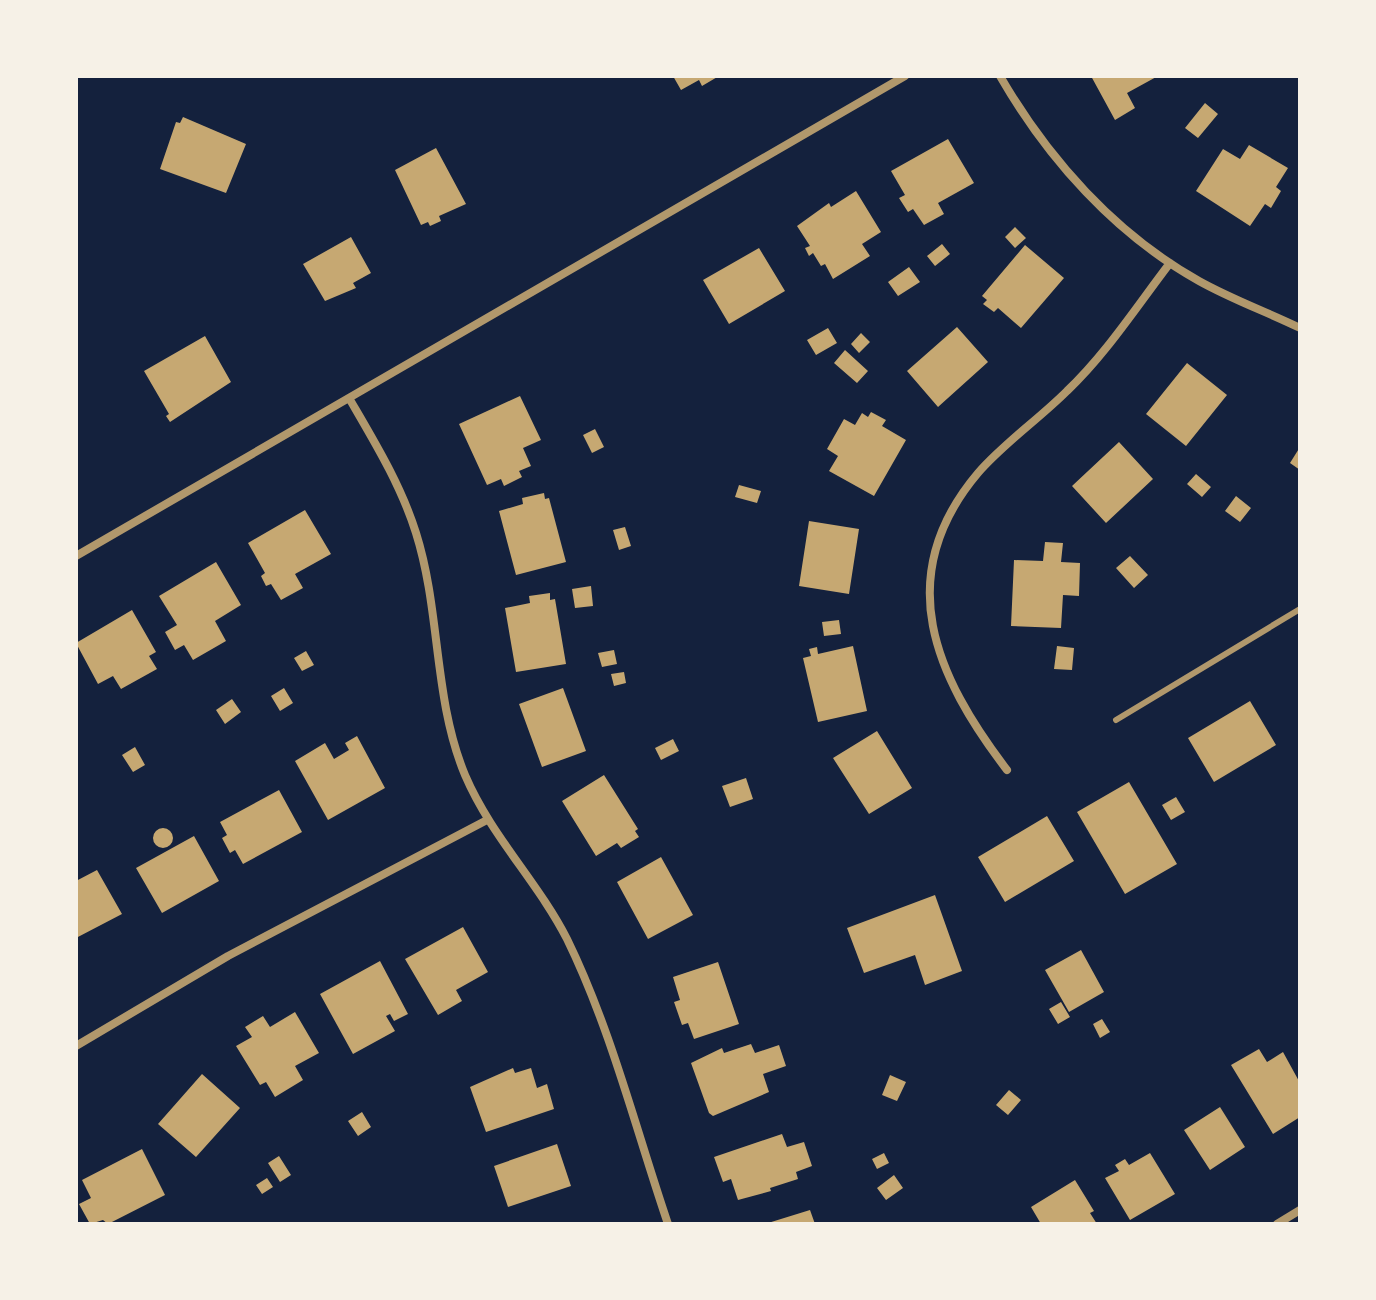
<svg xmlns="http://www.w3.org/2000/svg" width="1376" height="1300" viewBox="0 0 1376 1300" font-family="Barlow,sans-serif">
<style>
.building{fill:#c6a872}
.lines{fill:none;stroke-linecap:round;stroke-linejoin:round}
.service{stroke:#b1986c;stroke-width:6}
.minor{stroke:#b1986c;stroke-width:8}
</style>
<rect width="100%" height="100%" fill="#14213d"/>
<!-- building -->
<path class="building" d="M 673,76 L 719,76 L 702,86 L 699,80 L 681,90 Z
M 1091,76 L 1158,76 L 1127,93 L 1135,108 L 1115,120 Z
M 1205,103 L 1218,114 L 1198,138 L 1185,128 Z
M 183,117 L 246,144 L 226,193 L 160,169 L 176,122 L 180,123 Z
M 948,139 L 974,183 L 938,203 L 944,214 L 924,225 L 913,209 L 908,212 L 899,198 L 905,195 L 891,171 Z
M 1249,145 L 1288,168 L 1276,187 L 1281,191 L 1271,208 L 1265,204 L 1250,226 L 1196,191 L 1223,149 L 1240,159 Z
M 436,148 L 466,204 L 439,216 L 441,221 L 430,226 L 428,222 L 421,225 L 395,170 Z
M 856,191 L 881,232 L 862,244 L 870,256 L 833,279 L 825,264 L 821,266 L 813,253 L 809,256 L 805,248 L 810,246 L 797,226 L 829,203 L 831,207 Z
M 1015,227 L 1026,238 L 1015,248 L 1005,237 Z
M 351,237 L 371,273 L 353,283 L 356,288 L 325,301 L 303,264 Z
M 942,244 L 950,254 L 935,266 L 927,256 Z
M 1025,245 L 1064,278 L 1021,328 L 998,308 L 994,312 L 983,304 L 987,300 L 982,296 Z
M 759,248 L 785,291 L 729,324 L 703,280 Z
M 909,267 L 920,282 L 898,296 L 888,282 Z
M 957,327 L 988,362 L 938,407 L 907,371 Z
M 828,328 L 837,343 L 816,355 L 807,340 Z
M 861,333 L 870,342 L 859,353 L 851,344 Z
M 205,336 L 231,382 L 170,422 L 166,416 L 169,414 L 144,371 Z
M 845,350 L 868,371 L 857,383 L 834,363 Z
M 1187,363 L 1227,395 L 1186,446 L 1146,414 Z
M 520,396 L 541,440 L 523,448 L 531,466 L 519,471 L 522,477 L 504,486 L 501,479 L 487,485 L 459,424 Z
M 871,412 L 886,420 L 882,426 L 906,440 L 874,496 L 829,471 L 838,456 L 827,449 L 844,419 L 855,425 L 862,413 L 868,417 Z
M 595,429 L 604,447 L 592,453 L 583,435 Z
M 1119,442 L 1153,479 L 1106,523 L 1072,486 Z
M 1300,447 L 1300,470 L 1290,463 Z
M 1196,474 L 1211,487 L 1202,497 L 1187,484 Z
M 739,485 L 761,491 L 757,503 L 735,497 Z
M 544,493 L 545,499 L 549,498 L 566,562 L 516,575 L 499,511 L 523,504 L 522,498 Z
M 1236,496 L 1251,508 L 1240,522 L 1225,511 Z
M 305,510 L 331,554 L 295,574 L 303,588 L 281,600 L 271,584 L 266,586 L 261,576 L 265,573 L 248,543 Z
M 809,521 L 859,529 L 849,594 L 799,586 Z
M 625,527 L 631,546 L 619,550 L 613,530 Z
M 1045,542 L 1063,543 L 1061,562 L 1080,563 L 1079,596 L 1063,595 L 1061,628 L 1011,626 L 1014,560 L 1043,561 Z
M 1130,556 L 1148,575 L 1134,588 L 1116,568 Z
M 216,562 L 241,605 L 215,621 L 226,641 L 193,660 L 184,645 L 175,650 L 165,632 L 177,625 L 159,596 Z
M 591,586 L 593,606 L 575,608 L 572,589 Z
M 550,593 L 550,600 L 555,599 L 566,664 L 516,672 L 505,608 L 530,603 L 529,596 Z
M 132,610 L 156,652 L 149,656 L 157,669 L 121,689 L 113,676 L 98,684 L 76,643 Z
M 839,620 L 841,634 L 824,636 L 822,622 Z
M 853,646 L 867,711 L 818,722 L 803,658 L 811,656 L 809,649 L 817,647 L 818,654 Z
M 1057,646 L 1074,648 L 1072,670 L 1054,669 Z
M 614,650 L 617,664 L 602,667 L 598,653 Z
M 306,651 L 314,665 L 302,671 L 294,658 Z
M 624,672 L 626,683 L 614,686 L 611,674 Z
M 284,688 L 293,703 L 280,711 L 271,696 Z
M 563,688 L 586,751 L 542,767 L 519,704 Z
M 232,699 L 241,712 L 225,724 L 216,710 Z
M 1250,701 L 1276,745 L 1214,782 L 1188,738 Z
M 877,731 L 912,788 L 869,814 L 833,758 Z
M 357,736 L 385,788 L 328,820 L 295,761 L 325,743 L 334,759 L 349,750 L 345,743 Z
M 673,739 L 679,751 L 661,760 L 655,748 Z
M 135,747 L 145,765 L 133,772 L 122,755 Z
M 604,775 L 638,829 L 635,831 L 639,837 L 621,848 L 617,843 L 596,856 L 562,801 Z
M 746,778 L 753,799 L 730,807 L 722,786 Z
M 1129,782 L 1177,864 L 1125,894 L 1077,812 Z
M 279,790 L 302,832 L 243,864 L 235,850 L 230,853 L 222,838 L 227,835 L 220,822 Z
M 1176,797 L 1185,812 L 1171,820 L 1162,805 Z
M 1047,816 L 1074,861 L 1005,902 L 978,857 Z
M153 838a10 10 0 1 1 20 0a10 10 0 1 1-20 0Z
M 194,836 L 219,881 L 162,913 L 136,868 Z
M 661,857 L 693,915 L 648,939 L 617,882 Z
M 97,870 L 122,914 L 76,938 L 76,881 Z
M 935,895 L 962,971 L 925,985 L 915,955 L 864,973 L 847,928 Z
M 463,927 L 488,972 L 456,990 L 462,1001 L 438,1015 L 405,959 Z
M 1081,950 L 1104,992 L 1069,1012 L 1045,970 Z
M 380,961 L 408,1014 L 394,1021 L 390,1014 L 386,1016 L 395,1031 L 353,1054 L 320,994 Z
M 718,962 L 739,1024 L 694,1039 L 688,1023 L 682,1025 L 674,1002 L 680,1000 L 673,977 Z
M 1061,1002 L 1070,1017 L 1058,1024 L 1049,1009 Z
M 295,1012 L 319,1053 L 295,1066 L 303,1080 L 275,1097 L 266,1082 L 260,1085 L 236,1046 L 252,1037 L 245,1027 L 263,1016 L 270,1027 Z
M 1102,1019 L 1110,1032 L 1100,1038 L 1093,1024 Z
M 751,1044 L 755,1053 L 779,1045 L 786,1066 L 763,1074 L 769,1092 L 713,1116 L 709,1113 L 691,1063 L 722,1048 L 724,1053 Z
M 1259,1049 L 1267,1062 L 1283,1052 L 1300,1083 L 1300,1117 L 1273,1134 L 1231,1065 Z
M 513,1068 L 515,1073 L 531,1068 L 537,1088 L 547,1084 L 554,1109 L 486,1132 L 470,1087 Z
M 202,1074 L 240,1108 L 196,1157 L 158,1124 Z
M 890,1075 L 906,1082 L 897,1101 L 882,1095 Z
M 1009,1090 L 1021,1100 L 1008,1115 L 996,1105 Z
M 1220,1107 L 1245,1147 L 1210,1170 L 1184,1130 Z
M 362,1112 L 371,1127 L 358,1136 L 348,1121 Z
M 782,1134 L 787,1147 L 804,1142 L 812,1166 L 796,1172 L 798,1179 L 770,1188 L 771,1191 L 738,1200 L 731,1179 L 723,1182 L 714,1157 Z
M 557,1144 L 571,1186 L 508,1207 L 494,1166 Z
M 142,1149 L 165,1195 L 108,1224 L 103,1220 L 90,1224 L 79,1204 L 91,1198 L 82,1180 Z
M 884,1153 L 889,1163 L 877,1169 L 872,1159 Z
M 1150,1153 L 1175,1194 L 1130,1220 L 1105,1178 L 1119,1171 L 1115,1165 L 1125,1159 L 1129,1165 Z
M 279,1156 L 291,1175 L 280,1182 L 268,1163 Z
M 894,1175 L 903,1188 L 886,1200 L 877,1188 Z
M 267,1178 L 273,1187 L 262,1194 L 256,1185 Z
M 1075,1180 L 1094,1211 L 1090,1213 L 1097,1224 L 1041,1224 L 1031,1207 Z
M 810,1210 L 815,1224 L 768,1224 L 768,1223 Z"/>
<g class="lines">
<!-- service -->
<path class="service" d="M 1116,720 L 1300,609"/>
<!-- minor -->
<path class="minor" d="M 1000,76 C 1048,159 1115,234 1199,281 C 1231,299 1267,312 1300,328
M 349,398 C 374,441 401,485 416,533 C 441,612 433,698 465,775 C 491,836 538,882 567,939 C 611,1029 636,1130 668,1224
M 76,556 L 905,76
M 1007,770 C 936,677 890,577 978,473 C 1004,443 1039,419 1067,391 C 1106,354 1137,306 1170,263
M 76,1046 L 228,956 L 487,820
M 1277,1224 L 1300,1210"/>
</g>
<!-- border -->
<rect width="1376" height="1300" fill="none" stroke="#f6f1e7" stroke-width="156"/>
</svg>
